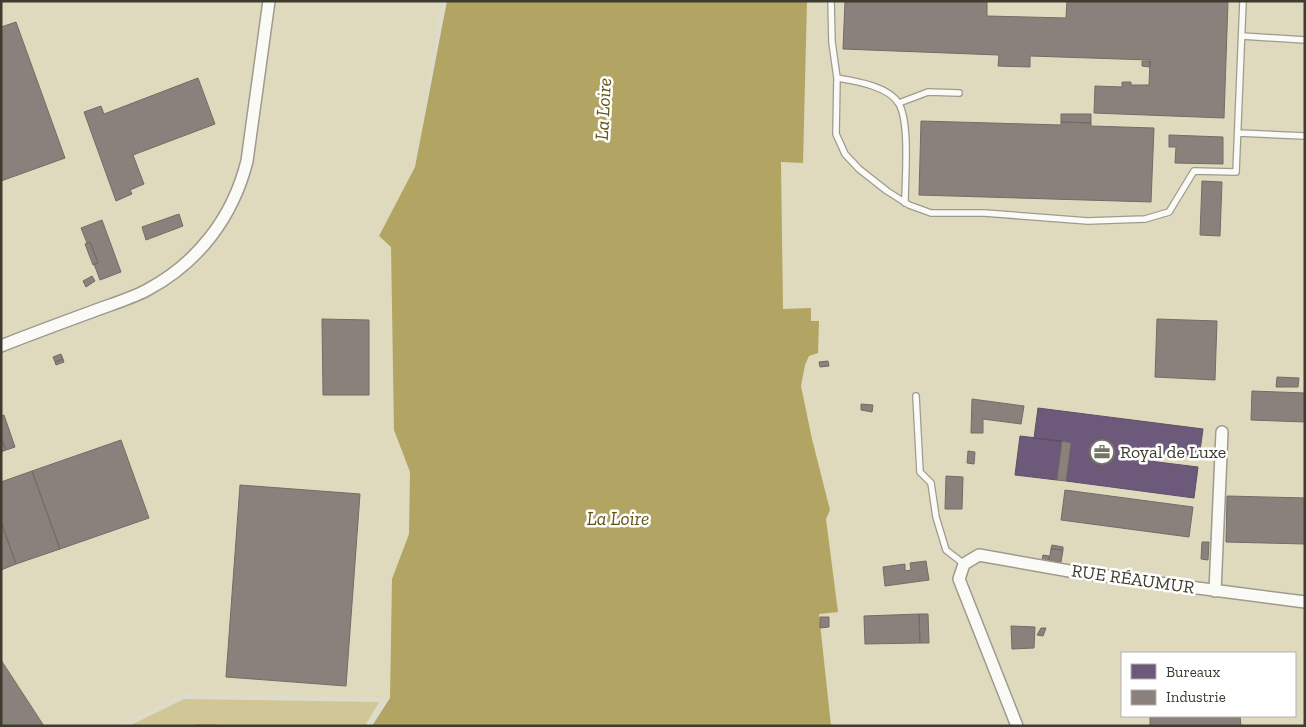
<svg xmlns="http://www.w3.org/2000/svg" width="1306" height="727" viewBox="0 0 1306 727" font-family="'Zilla Slab',serif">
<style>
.built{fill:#dfd9bd;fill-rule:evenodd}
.green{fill:#d1c796}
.water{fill:#b2a563}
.offices{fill:#6d597a;stroke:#5f5064}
.industry{fill:#8a817c;stroke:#736c65}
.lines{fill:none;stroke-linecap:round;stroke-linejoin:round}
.stream{stroke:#b2a563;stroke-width:4}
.lane-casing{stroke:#9e9b8e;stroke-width:8}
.street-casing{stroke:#9e9b8e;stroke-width:14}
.lane{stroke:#fafaf7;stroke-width:5.5}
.street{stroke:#fafaf7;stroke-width:11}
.labels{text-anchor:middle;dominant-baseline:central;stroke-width:5;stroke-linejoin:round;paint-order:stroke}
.poi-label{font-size:18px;fill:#3e3c2f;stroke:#fff;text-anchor:start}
.street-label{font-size:18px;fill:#3e3c2f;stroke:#fff}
.water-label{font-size:19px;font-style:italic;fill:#605414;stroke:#fff}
</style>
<rect width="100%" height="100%" fill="#dfdbca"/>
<!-- built -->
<path class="built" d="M 1,1 L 441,1 L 415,167 L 379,235 L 391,247 L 394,430 L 410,474 L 409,534 L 392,579 L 390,698 L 183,694 L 116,726 L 1,726 Z
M 807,1 L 1305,1 L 1305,726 L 831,726 L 819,613 L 838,612 L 826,519 L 830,510 L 812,439 L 801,386 L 805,365 L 819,321 L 811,322 L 811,308 L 783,309 L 781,162 L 803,162 ZM 1122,653 L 1295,653 L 1295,716 L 1122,716 Z"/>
<!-- green -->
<path class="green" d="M 184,699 L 379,702 L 365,726 L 129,726 Z"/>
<!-- water -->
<path class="water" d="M 447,1 L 807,1 L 803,163 L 781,162 L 783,309 L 811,308 L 811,321 L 819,321 L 818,353 L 809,356 L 805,365 L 801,386 L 812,439 L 830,510 L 826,519 L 838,612 L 819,614 L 831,726 L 372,726 L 390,698 L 392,579 L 409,534 L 410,472 L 394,430 L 391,247 L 379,236 L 415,167 Z"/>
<!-- offices -->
<path class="offices" d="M 1038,408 L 1203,429 L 1199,458 L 1134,450 L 1133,459 L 1198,467 L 1194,498 L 1066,481 L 1071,443 L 1034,438 Z
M 1020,436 L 1062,441 L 1057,480 L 1015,475 Z"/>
<!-- industry -->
<path class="industry" d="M 845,1 L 987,1 L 987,16 L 1066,18 L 1067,1 L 1228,1 L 1224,118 L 1094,113 L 1095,86 L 1122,87 L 1122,82 L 1131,82 L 1131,85 L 1149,85 L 1150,60 L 1030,56 L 1030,67 L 998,66 L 999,55 L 843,49 Z
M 16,22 L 65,158 L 1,181 L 1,27 Z
M 1142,61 L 1150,61 L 1150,67 L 1142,66 Z
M 198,78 L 215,124 L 133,155 L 144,184 L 130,190 L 132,194 L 116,201 L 84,112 L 101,106 L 104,114 Z
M 1061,114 L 1091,114 L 1091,123 L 1061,122 Z
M 921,121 L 1061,125 L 1061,122 L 1091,123 L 1091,126 L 1154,128 L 1151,202 L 919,195 Z
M 1169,135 L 1223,137 L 1223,164 L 1175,163 L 1176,147 L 1169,147 Z
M 1202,181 L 1222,182 L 1220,236 L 1200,235 Z
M 179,214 L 183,226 L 146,240 L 142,227 Z
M 102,220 L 121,272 L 100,280 L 94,264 L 98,263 L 90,242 L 87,243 L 81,228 Z
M 90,242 L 98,263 L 93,265 L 85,244 Z
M 92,276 L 95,281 L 86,287 L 83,281 Z
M 322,319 L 369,320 L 369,395 L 323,395 Z
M 1157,319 L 1217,321 L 1215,380 L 1155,377 Z
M 61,354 L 63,359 L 55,362 L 53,357 Z
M 63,359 L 64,362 L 56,365 L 55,362 Z
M 828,361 L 829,366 L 820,367 L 819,362 Z
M 1277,377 L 1299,378 L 1298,387 L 1276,387 Z
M 1252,391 L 1305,393 L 1305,422 L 1251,420 Z
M 972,399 L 1024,406 L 1021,424 L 983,419 L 983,433 L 971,433 Z
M 861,404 L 873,405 L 872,412 L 861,410 Z
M 4,415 L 15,447 L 6,450 L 1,437 L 1,416 Z
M 1,437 L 6,450 L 1,452 Z
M 121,440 L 149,518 L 60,549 L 32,471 Z
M 1062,441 L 1071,443 L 1066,481 L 1057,480 Z
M 968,451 L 975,452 L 974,464 L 967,463 Z
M 32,471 L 60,549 L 16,564 L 1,522 L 1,482 Z
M 946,476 L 963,477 L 962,509 L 945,509 Z
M 240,485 L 360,494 L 346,686 L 226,677 Z
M 1065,490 L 1193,507 L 1189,537 L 1061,520 Z
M 1227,496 L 1305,498 L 1305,544 L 1226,542 Z
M 1,522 L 16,564 L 1,570 Z
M 1202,542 L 1209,542 L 1208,560 L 1201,559 Z
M 1052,545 L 1063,547 L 1063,550 L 1051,549 Z
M 1051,549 L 1063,550 L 1061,562 L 1049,561 Z
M 1043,555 L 1049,556 L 1048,561 L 1042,560 Z
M 926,561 L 929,580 L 885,586 L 883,567 L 905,564 L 905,571 L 911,570 L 910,563 Z
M 919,614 L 920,643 L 865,644 L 864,616 Z
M 919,614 L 928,614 L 929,643 L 920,643 Z
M 820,617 L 829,617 L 829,627 L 820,628 Z
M 1011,626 L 1035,627 L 1034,648 L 1012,649 Z
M 1041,628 L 1046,628 L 1043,636 L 1037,635 Z
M 1,660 L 44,726 L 1,726 Z
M 1150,716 L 1240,716 L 1241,726 L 1150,726 Z"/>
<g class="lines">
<!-- stream -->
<path class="stream" d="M 197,726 L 215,726"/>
<defs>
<path id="lane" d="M 831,1 L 832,42 L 837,78 L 836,134 L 845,154 L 859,169 L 887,191 L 909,205 L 931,213 L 984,213 L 1088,221 L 1145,219 L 1169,212 L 1194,171 L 1236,172 L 1243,1
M 1242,36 L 1305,40
M 837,78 C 855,81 889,86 899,104 C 910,123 905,179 905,203
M 899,103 L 928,92 L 959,93
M 1238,133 L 1305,136
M 916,396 L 920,472 L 931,483 L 936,517 L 946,550 L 964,564"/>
<path id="street" d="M 1,346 C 31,334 61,323 91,312 C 109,305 130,299 147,290 C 198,263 233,217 247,161 L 269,1
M 1215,591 L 1222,432
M 1017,726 L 959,579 L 964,564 L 979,555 L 1075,572 L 1305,602"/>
</defs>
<!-- lane casing -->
<use href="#lane" class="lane-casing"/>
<!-- street casing -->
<use href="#street" class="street-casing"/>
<!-- lane -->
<use href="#lane" class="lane"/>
<!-- street -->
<use href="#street" class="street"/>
</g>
<!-- icons -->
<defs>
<symbol id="office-ring" viewBox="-11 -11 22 22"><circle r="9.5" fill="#fff" stroke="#767465" stroke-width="1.5"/><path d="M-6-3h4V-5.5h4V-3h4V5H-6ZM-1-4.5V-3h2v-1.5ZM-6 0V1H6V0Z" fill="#767465"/></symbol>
</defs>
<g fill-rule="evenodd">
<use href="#office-ring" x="1088" y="438" width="28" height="28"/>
</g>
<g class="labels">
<!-- poi labels -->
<g class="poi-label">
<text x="1120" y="452">Royal de Luxe</text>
</g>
<!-- street labels -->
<g class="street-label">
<text transform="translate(1133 579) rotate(8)">RUE RÉAUMUR</text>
</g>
<!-- water labels -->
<g class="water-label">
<text transform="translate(603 109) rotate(-87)">La Loire</text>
<text x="618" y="518">La Loire</text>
</g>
</g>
<!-- border -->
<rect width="1306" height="727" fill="none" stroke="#3e3c2f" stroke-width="5"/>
<!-- legend -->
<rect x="1121" y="652" width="175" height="65" fill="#ffffff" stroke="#b2b1ac"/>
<rect x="1131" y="664" width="25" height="15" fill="#6d597a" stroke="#b2b1ac"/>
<text x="1166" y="677" font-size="15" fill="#3e3c2f">Bureaux</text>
<rect x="1131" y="690" width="25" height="15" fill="#8a817c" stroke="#b2b1ac"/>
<text x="1166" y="702" font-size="15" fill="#3e3c2f">Industrie</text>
</svg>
